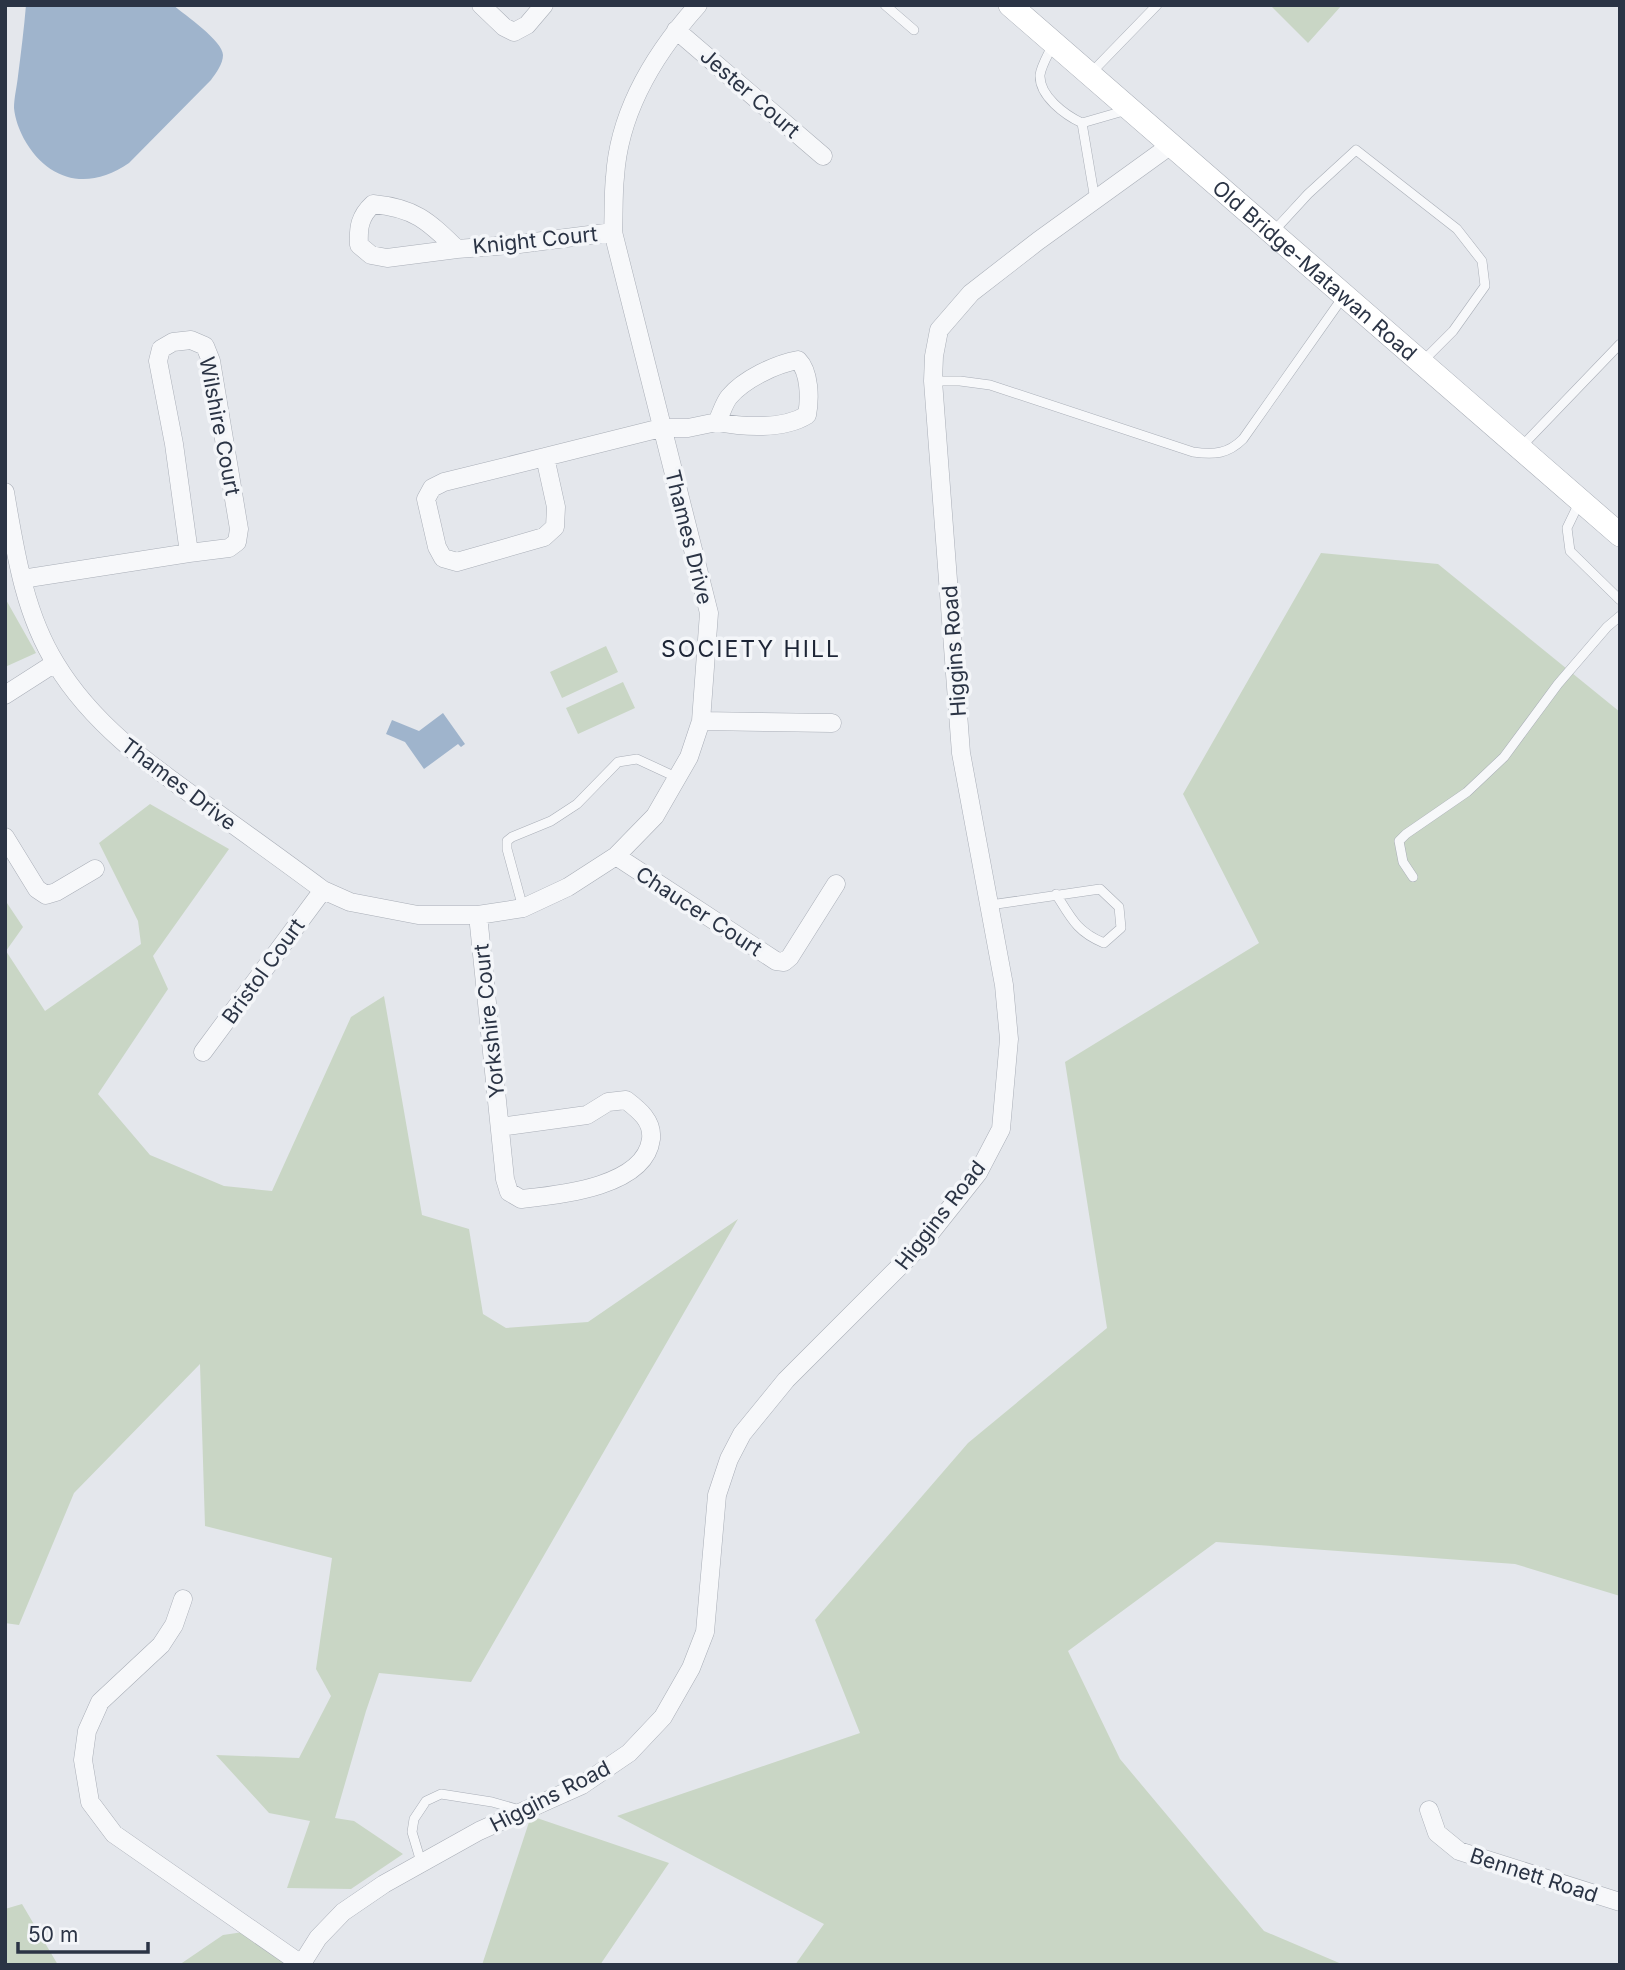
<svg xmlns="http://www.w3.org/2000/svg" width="1625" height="1970" viewBox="0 0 1625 1970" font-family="Inter,sans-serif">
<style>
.green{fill:#c9d6c5}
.water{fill:#9fb4cc}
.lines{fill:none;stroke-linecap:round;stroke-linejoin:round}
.lane-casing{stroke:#a9aeb7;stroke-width:10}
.street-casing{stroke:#a9aeb7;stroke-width:19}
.secondary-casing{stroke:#a9aeb7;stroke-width:24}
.lane{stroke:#f7f8fa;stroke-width:9}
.street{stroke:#f7f8fa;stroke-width:18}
.secondary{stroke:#fff;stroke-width:23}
.labels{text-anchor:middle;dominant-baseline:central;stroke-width:7;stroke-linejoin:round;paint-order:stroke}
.street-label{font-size:21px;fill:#2b3445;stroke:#f4f6f9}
.neighbourhood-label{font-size:23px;letter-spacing:2px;fill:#1d2536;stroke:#f4f6f9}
</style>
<rect width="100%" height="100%" fill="#e4e7ec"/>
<!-- green -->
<path class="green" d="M 1270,5 L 1342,5 L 1308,43 Z
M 1321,553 L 1438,564 L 1620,712 L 1620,1596 L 1515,1564 L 1216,1542 L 1068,1651 L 1120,1759 L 1264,1931 L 1344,1965 L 795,1965 L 824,1924 L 617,1816 L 860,1733 L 815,1620 L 968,1443 L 1107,1328 L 1065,1062 L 1259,943 L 1183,794 Z
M 5,598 L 36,653 L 5,667 Z
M 606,646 L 618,672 L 562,698 L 550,672 Z
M 623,682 L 635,708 L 578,734 L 566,708 Z
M 150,804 L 229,849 L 153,956 L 168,989 L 98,1094 L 150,1155 L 224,1186 L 272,1191 L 351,1017 L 384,996 L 422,1215 L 469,1229 L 483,1314 L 506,1328 L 588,1322 L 738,1219 L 471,1682 L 379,1673 L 366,1711 L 335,1818 L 354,1821 L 403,1854 L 351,1889 L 287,1888 L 310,1821 L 269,1813 L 216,1755 L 299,1758 L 331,1696 L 316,1669 L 332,1558 L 205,1526 L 200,1364 L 74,1493 L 19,1625 L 5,1623 L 5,900 L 23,927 L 6,951 L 45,1011 L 141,944 L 138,921 L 99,843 Z
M 531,1816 L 669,1863 L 600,1965 L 482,1965 Z
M 22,1904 L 58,1965 L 5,1965 L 5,1909 Z
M 250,1931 L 297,1965 L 179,1965 L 223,1935 Z"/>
<!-- water -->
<path class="water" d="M 26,5 L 173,5 C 185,15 223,41 223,55 C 223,64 216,73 211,80 L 129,163 C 89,191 48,182 24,139 C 19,129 15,119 14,108 C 14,98 17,86 18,76 C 21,52 24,29 26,5 Z
M 443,713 L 465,744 L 461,747 L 458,744 L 424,769 L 405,742 L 386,734 L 392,720 L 419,731 Z"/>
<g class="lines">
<defs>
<path id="lane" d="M 885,5 L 914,30
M 1053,44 C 1049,53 1041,66 1040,75 C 1039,96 1065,115 1082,123 L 1127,110
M 1091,73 L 1157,5
M 1082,123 L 1095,200
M 1273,232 L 1308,194 L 1356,150 L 1457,229 L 1482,261 L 1485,286 L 1453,331 L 1422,362
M 933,381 L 960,381 L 990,385 L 1193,452 C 1214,455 1228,454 1243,439 L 1343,297
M 1521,447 L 1620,344
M 1579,503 L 1567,528 L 1570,551 L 1620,600
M 1413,877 L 1403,862 L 1399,841 L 1406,834 L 1467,792 L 1504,757 L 1558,684 L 1607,627 L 1620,616
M 990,905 L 1100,889 L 1119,907 L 1121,928 L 1104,943 C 1077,932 1071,918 1056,894
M 523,908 L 507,849 L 507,841 L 512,837 L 551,821 L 577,804 L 618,762 L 637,759 L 678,778
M 421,1862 L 412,1832 L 414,1819 L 426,1801 L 441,1794 L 492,1802 L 520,1810"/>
<path id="street" d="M 481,5 L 504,27 L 514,32 L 527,25 L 544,5
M 676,30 L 823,156
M 457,249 C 428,221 415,208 373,204 C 360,216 358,227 359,245 L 371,255 L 387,258 L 457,249 L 511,245 L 613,232
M 191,340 L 205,346 L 211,361 L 239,529 L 237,542 L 229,548 L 189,553 L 174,444 L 158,361 L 161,349 L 173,342 Z
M 798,360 C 810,372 810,399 807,415 C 783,430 743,427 717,422 C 721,414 724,403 729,397 C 744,379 776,364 798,360 Z
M 545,457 L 556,507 L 555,527 L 544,537 L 457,562 L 443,558 L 437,547 L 426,499 L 432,488 L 444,482 Z
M 545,457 L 661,428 L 688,428 L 717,422
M 5,492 C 15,550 24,613 56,664 C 93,725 150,765 206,805 C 245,833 284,861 323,890 L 350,902 L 418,915 L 478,915 L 523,908 L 568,887 L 616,856 L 655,816 L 689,757 L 701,721 L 709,613 L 613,232 C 614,214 613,195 615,177 C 619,111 655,53 698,5
M 22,579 L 189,553
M 5,695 L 55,663
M 701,721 L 832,723
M 5,837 L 37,889 L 46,895 L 56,892 L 95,869
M 616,856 L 776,961 L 784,962 L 790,957 L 836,884
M 478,915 L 505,1179 L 509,1192 L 521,1199 C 559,1195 645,1187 651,1139 C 653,1121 639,1110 626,1100 L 608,1102 L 587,1115 L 500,1127
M 203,1052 L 323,890
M 183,1599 L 174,1625 L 161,1645 L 100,1702 L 87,1731 L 83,1760 L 90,1802 L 114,1834 L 301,1964
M 1429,1810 L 1437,1833 L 1459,1851 L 1620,1902
M 301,1965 L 318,1938 L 343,1912 L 384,1884 L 479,1831 L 582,1785 L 629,1753 L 663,1717 L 691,1668 L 705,1632 L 717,1495 L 729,1459 L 742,1434 L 786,1380 L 920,1246 L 978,1173 L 1001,1129 L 1009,1039 L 1004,985 L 961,753 L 933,381 L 934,356 L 939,330 L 971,293 L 1038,241 L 1171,145"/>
<g id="secondary">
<path id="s1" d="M 1010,5 L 1620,535"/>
</g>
</defs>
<!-- lane casing -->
<use href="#lane" class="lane-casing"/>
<!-- street casing -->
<use href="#street" class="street-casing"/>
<!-- secondary casing -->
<use href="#secondary" class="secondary-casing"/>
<!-- lane -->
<use href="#lane" class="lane"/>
<!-- street -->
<use href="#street" class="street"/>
<!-- secondary -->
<use href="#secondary" class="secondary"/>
</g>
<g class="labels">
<!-- street labels -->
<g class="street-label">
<text transform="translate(750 93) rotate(41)">Jester Court</text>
<text transform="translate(535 240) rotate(-6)">Knight Court</text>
<text stroke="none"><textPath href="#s1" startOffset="404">Old Bridge-Matawan Road</textPath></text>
<text transform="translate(220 426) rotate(79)">Wilshire Court</text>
<text transform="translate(689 537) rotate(76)">Thames Drive</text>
<text transform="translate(954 651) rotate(-94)">Higgins Road</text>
<text transform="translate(179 784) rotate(37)">Thames Drive</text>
<text transform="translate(699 911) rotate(33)">Chaucer Court</text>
<text transform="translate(263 971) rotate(-54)">Bristol Court</text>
<text transform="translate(489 1021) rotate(-96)">Yorkshire Court</text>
<text transform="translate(940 1215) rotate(-52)">Higgins Road</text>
<text transform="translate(550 1796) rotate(-27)">Higgins Road</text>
<text transform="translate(1534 1875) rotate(18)">Bennett Road</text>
</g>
<!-- neighbourhood labels -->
<g class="neighbourhood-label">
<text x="751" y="649">SOCIETY HILL</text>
</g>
</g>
<!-- border -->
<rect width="1625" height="1970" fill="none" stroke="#2b3445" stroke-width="14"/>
<!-- scale -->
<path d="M18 1942v10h130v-10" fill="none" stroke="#2b3445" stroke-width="3.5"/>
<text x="28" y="1942" font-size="21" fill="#2b3445" stroke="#f4f6f9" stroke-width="5" paint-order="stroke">50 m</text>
</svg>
